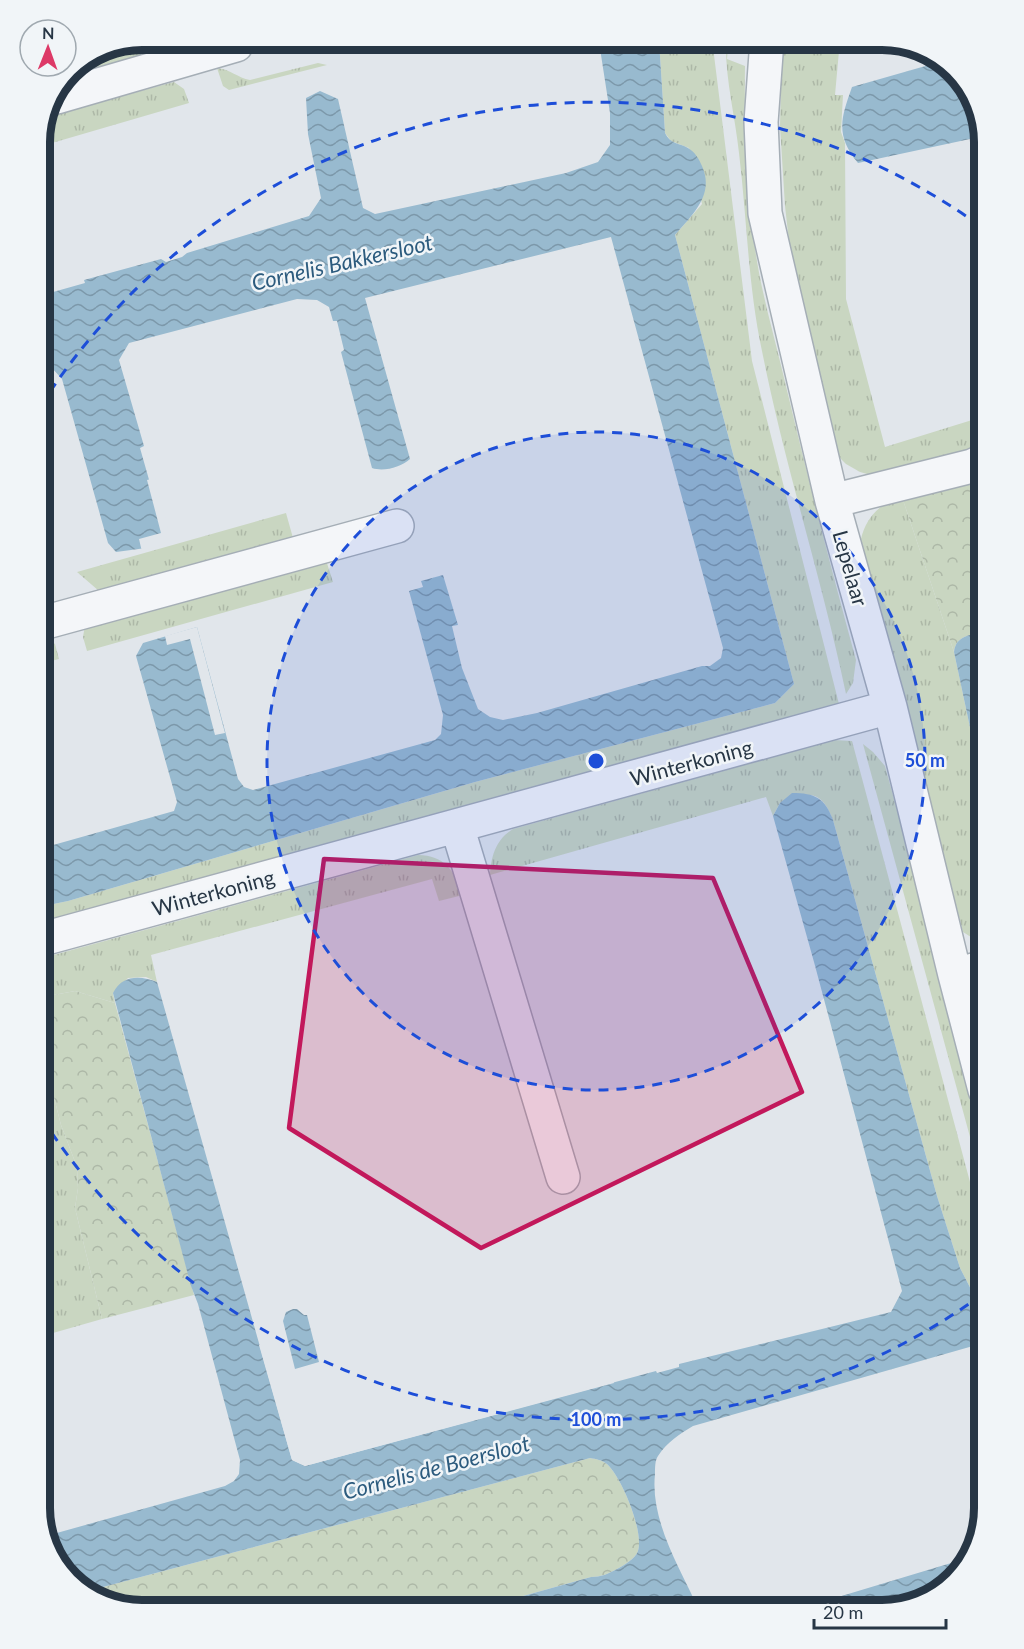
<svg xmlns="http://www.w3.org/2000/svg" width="1024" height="1649" viewBox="0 0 1024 1649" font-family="Lato,sans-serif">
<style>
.grass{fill:url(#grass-tufts)}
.forest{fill:url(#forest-crowns)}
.water{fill:url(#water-waves)}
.pier{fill:#e1e6eb}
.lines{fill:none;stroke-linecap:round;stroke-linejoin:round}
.street-casing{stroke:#a5aeb6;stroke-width:36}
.street{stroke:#f4f6f9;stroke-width:33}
.marked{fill:#c2185b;fill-opacity:0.2;stroke:#c2185b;stroke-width:4.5;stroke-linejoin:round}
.ring{fill:none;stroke:#1d4ed8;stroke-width:3;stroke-dasharray:10 8}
.labels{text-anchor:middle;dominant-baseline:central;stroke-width:5;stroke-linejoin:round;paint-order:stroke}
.street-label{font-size:21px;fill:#273645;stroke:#f1f5f8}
.water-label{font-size:22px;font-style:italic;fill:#2c5b7e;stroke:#f1f5f8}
.rim{fill:none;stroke:#273645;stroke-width:8}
.centre{fill:#1d4ed8;stroke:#f1f5f8;stroke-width:3}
.ring-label{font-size:18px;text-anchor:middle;font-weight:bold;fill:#1d4ed8;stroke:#f1f5f8;stroke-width:5;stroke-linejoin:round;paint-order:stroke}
</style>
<defs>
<pattern id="grass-tufts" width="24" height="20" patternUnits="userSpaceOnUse" patternTransform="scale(1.5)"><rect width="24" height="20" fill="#c9d6c1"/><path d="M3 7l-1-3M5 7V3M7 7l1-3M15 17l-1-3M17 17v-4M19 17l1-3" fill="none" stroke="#adb8a7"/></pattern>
<pattern id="forest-crowns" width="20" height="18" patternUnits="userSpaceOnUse" patternTransform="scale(1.5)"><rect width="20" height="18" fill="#c9d6c1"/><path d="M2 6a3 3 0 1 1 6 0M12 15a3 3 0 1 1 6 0" fill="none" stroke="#adb8a7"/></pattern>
<pattern id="water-waves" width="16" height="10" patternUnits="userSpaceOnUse" patternTransform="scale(1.5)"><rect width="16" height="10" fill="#98bacf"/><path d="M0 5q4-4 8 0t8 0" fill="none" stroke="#7c98aa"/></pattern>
</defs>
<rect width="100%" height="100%" fill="#e1e6eb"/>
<!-- grass -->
<path class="grass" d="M 782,40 L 840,40 L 835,95 L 843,95 L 841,132 L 845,143 L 846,299 L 885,447 L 985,416 L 985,446 L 878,477 L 860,472 L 846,464 L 839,457 L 792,268 L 785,206 L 780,126 Z
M 659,41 L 715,41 L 714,55 L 752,361 L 839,704 L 834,708 L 39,930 L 39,907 L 68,901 L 475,782 L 775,703 L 794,684 L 675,235 L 702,204 L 689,148 L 671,141 L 665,133 Z
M 726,41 L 733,41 L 733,46 L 728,47 L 727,59 L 745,66 C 744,127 747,188 755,248 C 761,293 775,338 785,382 C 807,475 831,568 856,660 L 853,683 L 846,694 C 822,579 785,467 762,351 C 748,286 747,219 739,153 C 735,115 725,79 726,41 Z
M 152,46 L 156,57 L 63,83 L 69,69 L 103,47 Z
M 318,63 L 327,65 L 229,90 L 223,86 L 217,68 C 230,69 238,78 250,80 Z
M 174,82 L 184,89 L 189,103 L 52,143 L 39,135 L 48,116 Z
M 902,497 L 954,652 L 985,798 L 985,946 L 963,932 L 861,539 C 866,517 881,502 902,497 Z
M 286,513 L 293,538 L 99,591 L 77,572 Z
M 325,557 L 333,582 L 87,651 L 83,637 L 85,625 Z
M 46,580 C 50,589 51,596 46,605 L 39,607 L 39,582 Z
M 44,636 L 55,644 L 59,659 L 39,664 L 39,637 Z
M 834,740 L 852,741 L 985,1238 L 985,1333 L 976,1299 L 960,1268 L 937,1196 L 833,820 C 820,787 807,793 780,803 L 773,816 L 766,797 L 490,875 C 491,856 496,839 513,829 Z
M 863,744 L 873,752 L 885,766 L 939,964 L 985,1150 L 985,1192 Z
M 418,855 C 444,855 455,871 463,895 L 439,901 L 432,879 L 151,955 L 157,982 L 146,977 L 128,978 L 113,993 L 115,1003 L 75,991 L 43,997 L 39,1002 L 39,959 Z
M 39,1038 L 61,1125 L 77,1167 L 78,1188 L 75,1208 L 102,1319 L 39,1337 Z"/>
<!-- forest -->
<path class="forest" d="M 985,471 L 985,631 C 971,635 956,635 954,652 L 902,497 Z
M 75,991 L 115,1003 L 194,1295 L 102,1319 L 75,1208 L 78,1188 L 77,1167 L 61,1125 L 39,1038 L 39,1002 L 43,997 Z
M 590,1458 C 596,1459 602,1460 607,1464 C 622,1478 644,1531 638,1551 C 635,1559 624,1565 617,1569 C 608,1574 601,1577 591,1577 L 473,1610 L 136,1610 L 84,1592 Z"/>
<!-- water -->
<path class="water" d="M 659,41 L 665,133 C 670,144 679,143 688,148 C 695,152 699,159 702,166 C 715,195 692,215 675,235 L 794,684 L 775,703 L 475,782 L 68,901 L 39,907 L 39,849 L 174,811 L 177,802 L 136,656 L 143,643 L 197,627 L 238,779 L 244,787 L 253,790 L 435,740 L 441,734 L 443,715 L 409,591 L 423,587 L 421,581 L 443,575 L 458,625 L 452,626 L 462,668 L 478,709 L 490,717 L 503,720 L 537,713 L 702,666 L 710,666 L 721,658 L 723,648 L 611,237 L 365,298 L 410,459 C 401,467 384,472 372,468 L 341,352 L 344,350 L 337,321 L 333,321 L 329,307 L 317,300 L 297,299 L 129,343 L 119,360 L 144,446 L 140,448 L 165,536 L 146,548 L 116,552 L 108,543 L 62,379 L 51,367 L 39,366 L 39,296 L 85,283 L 84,280 L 161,259 L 166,262 L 182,257 L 187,253 L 309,216 L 321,198 L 308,134 L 306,98 L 320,91 L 338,99 L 363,208 L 375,214 L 566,173 L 598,162 L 610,145 L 610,113 L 599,42 Z
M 943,61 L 974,96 L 984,136 L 858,163 C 835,135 841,118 852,87 Z
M 985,631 L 985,798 L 954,652 C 956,635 971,635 985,631 Z
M 792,793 C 815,793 825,798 833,820 L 937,1196 L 960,1268 L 976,1299 L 985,1334 L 973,1346 L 693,1426 C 680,1434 667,1442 658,1456 C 655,1460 655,1468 655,1474 C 650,1521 680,1568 699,1610 L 473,1610 L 591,1577 C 601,1577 608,1574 617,1569 C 624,1565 635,1559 638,1551 C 644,1531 622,1478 607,1464 C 602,1460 596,1459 590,1458 L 84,1592 L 50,1553 L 46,1536 L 225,1486 L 234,1481 L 239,1474 L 240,1460 L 198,1304 L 191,1286 L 113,993 C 122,975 140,975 157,982 L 292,1460 L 305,1466 L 656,1371 L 657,1373 L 679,1367 L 679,1364 L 891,1312 L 902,1291 L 814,962 L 773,816 L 780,803 Z
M 293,1309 L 297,1309 L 304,1315 L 307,1315 L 319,1362 L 295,1369 L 283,1321 L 286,1312 Z
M 971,1557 L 928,1599 L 882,1610 L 795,1610 Z"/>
<!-- pier -->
<path class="pier" d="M 155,478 L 168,528 L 168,536 L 163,544 L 142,552 L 139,539 L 161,533 L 147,480 Z
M 197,627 L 225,733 L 215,735 L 190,639 L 167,645 L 165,636 Z
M 262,1344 L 294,1458 L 306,1463 L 613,1380 L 614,1383 L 305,1466 L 292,1460 L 259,1345 Z"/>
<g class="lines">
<defs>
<path id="street" d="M 767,40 L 761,122 L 765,213 L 832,501 L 890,707 L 955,975 L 985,1090
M 57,97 L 236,45
M 832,501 L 972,466 L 985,460
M 39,624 L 397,526
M 457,826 L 563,1177
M 39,940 L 890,707
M 955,975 L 985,967"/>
</defs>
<!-- street casing -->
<use href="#street" class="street-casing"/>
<!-- street -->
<use href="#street" class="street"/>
</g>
<!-- marked area -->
<path class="marked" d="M 324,859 L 713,878 L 802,1092 L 481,1248 L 289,1128 Z"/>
<!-- distance rings -->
<circle cx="596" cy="761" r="329" fill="#1d4ed8" fill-opacity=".12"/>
<g class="ring">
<circle cx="596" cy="761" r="329"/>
<path d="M983 1294A659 659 0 0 1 40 1115M40 407A659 659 0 0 1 983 228"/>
</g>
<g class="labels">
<!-- street labels -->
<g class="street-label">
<text transform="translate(851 568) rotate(74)">Lepelaar</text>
<text transform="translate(691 762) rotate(-15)">Winterkoning</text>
<text transform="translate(213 892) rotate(-15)">Winterkoning</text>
</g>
<!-- water labels -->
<g class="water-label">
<text transform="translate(342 262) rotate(-13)">Cornelis Bakkersloot</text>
<text transform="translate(436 1467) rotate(-15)">Cornelis de Boersloot</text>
</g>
</g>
<!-- crop -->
<path d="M0 0H1024V1649H0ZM142 50H882A92 92 0 0 1 974 142V1508A92 92 0 0 1 882 1600H142A92 92 0 0 1 50 1508V142A92 92 0 0 1 142 50Z" fill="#f1f5f8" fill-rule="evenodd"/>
<path class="rim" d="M142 50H882A92 92 0 0 1 974 142V1508A92 92 0 0 1 882 1600H142A92 92 0 0 1 50 1508V142A92 92 0 0 1 142 50Z"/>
<circle cx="596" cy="761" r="9" class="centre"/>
<g class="ring-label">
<text x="925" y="767">50 m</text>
<text x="596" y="1426">100 m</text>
</g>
<!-- north arrow -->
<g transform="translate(48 48) rotate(1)"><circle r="28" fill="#f1f5f8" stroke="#a0a9b0" stroke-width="1.5"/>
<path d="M0-4.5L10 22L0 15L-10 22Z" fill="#dd3967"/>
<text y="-9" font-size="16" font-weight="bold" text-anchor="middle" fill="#273645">N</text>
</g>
<!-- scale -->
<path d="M814 1619v9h132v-9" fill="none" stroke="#273645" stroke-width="3"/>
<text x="823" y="1619" font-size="18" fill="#273645" stroke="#f1f5f8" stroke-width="4.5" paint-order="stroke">20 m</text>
</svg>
